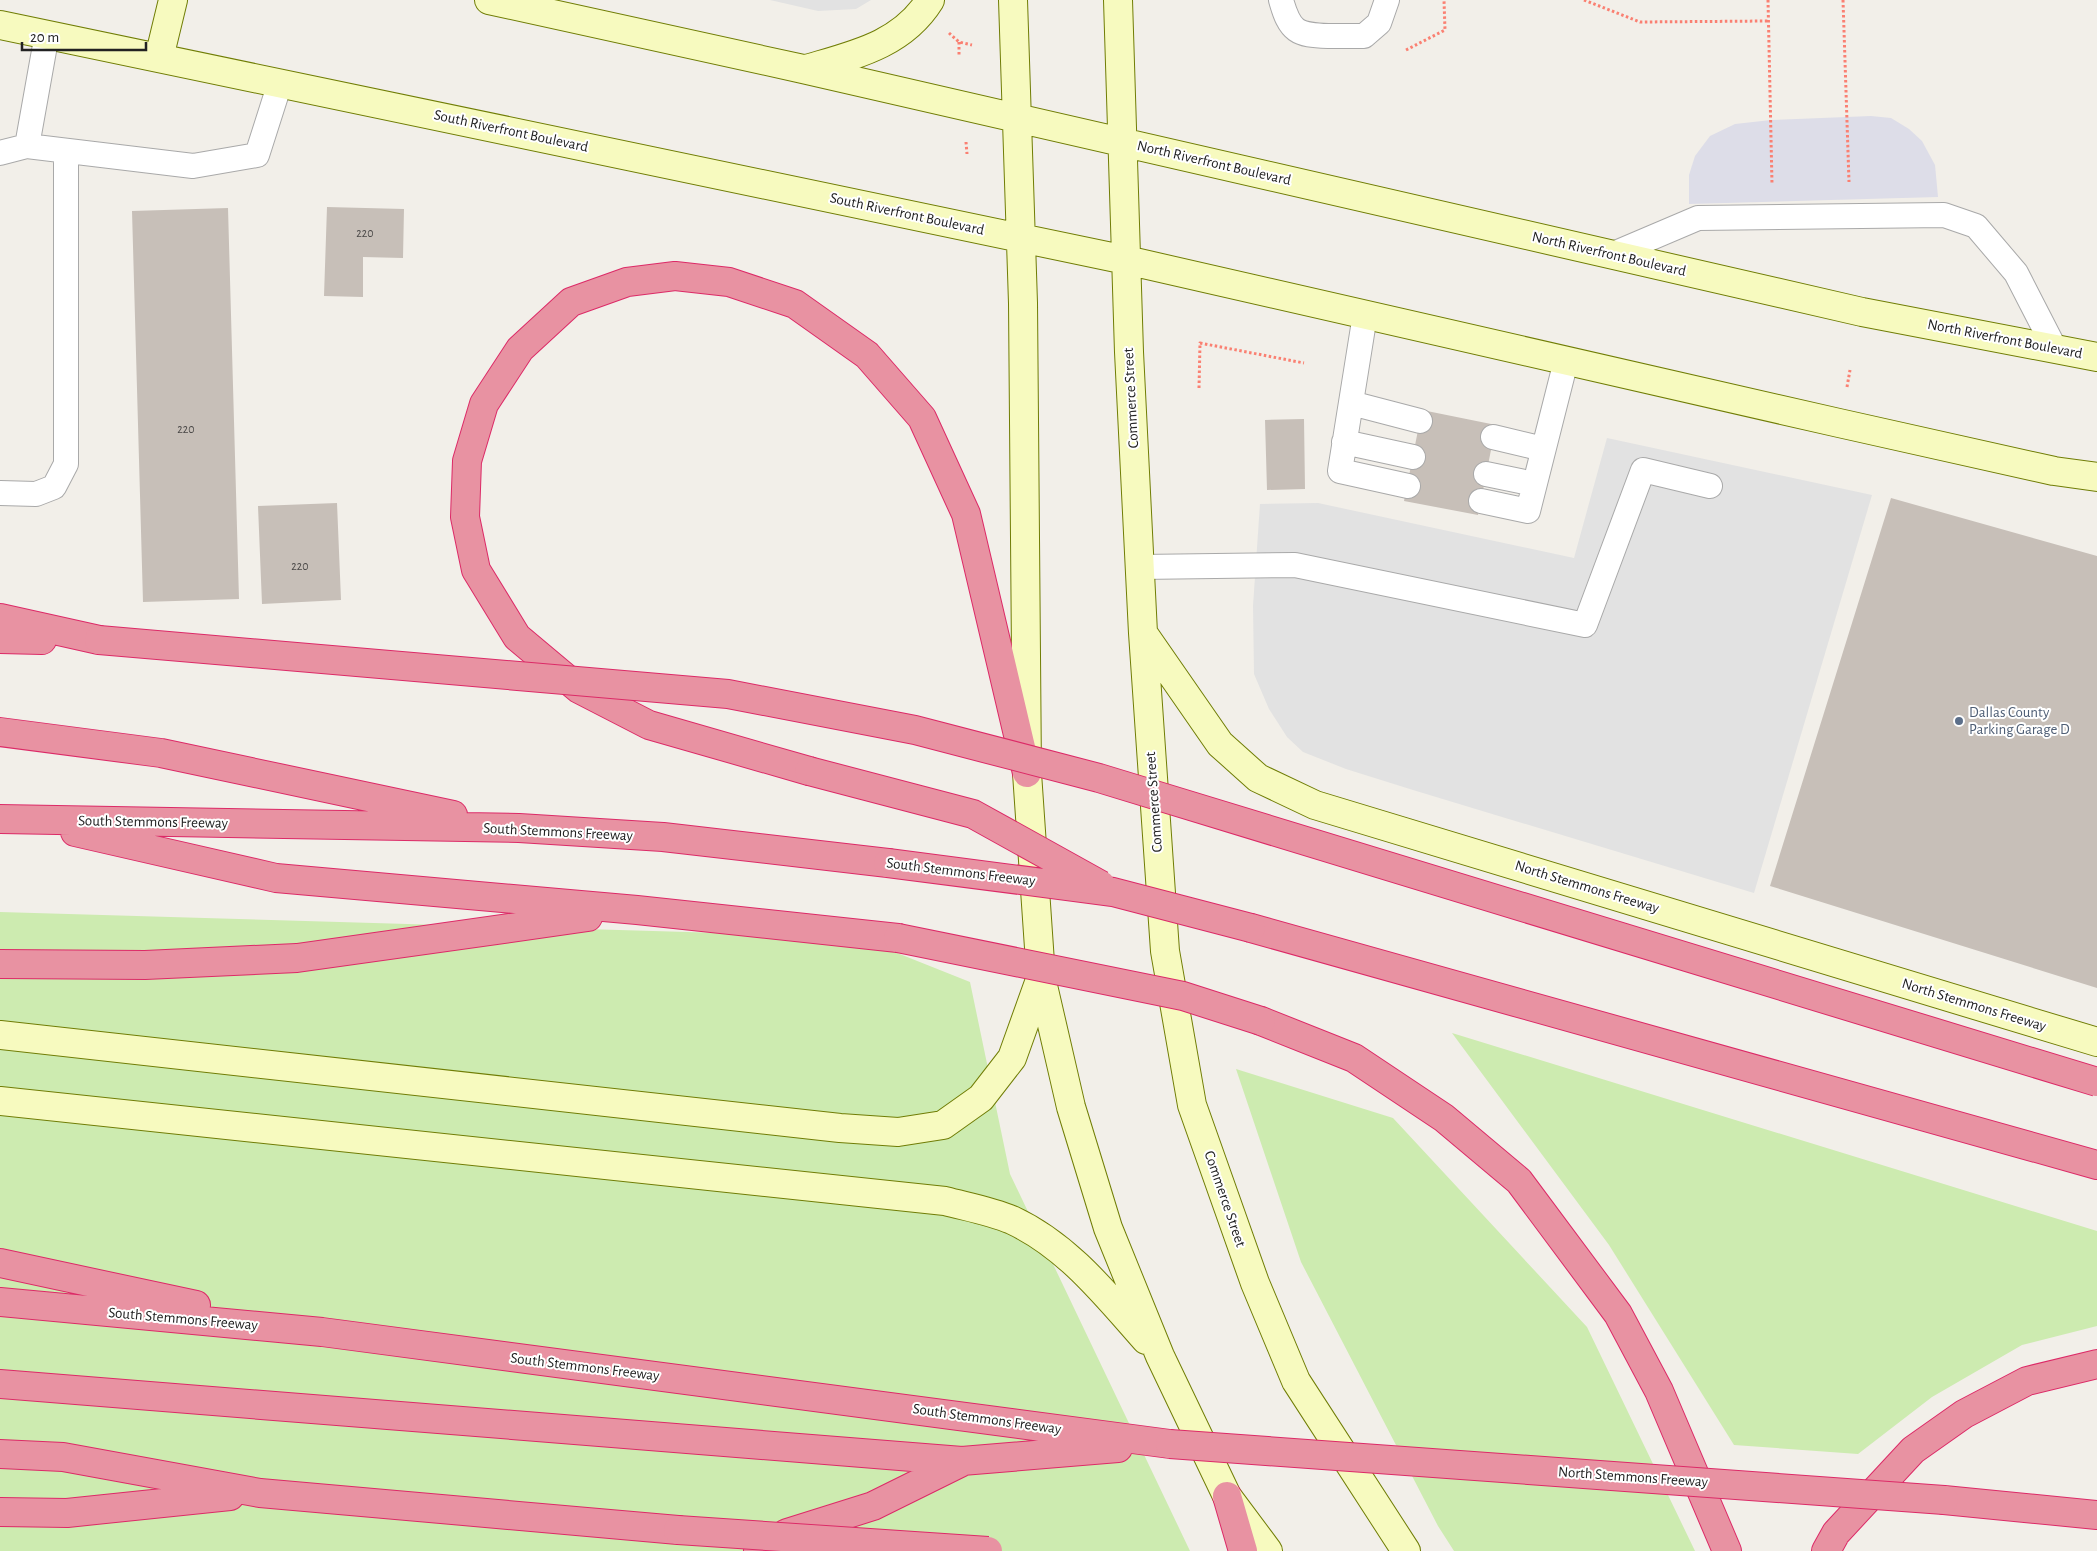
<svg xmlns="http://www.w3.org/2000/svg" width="2097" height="1551" viewBox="0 0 2097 1551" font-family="'Alegreya Sans',sans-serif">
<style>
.grass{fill:#cdebb0}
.parking{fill:#e2e2e2}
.plaza{fill:#dddde8}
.building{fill:#c7bfb8}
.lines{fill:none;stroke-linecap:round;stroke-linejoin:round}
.service-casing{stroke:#a9a9a9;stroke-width:26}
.secondary-casing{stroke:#707d05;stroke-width:30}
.motorway-casing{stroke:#dc2a67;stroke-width:30}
.path{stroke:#fa8072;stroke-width:3;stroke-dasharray:2.5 2.5;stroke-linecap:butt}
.service{stroke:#fff;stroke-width:24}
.secondary{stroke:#f7fabf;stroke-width:28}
.motorway{stroke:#e892a2;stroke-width:28}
.motorway-bridge-casing{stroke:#dc2a67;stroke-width:30;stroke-linecap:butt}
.motorway-bridge{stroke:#e892a2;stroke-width:28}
.service-dot{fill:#5c6f8a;stroke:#fff;stroke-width:2}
.labels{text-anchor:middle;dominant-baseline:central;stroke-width:4;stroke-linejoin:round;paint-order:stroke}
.number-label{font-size:12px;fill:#4b4948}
.street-label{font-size:15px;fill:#222;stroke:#fff}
.service-label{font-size:15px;fill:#4e5e75;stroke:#fff;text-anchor:start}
</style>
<rect width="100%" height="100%" fill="#f2efe9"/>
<!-- grass -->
<path class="grass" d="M 0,912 L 857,937 L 970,982 L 1010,1174 L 1190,1551 L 0,1551 Z
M 1452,1033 L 2097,1231 L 2097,1326 L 2022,1345 L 1932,1397 L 1858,1454 L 1734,1445 L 1609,1245 Z
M 1236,1069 L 1393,1118 L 1587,1327 L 1695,1551 L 1454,1551 L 1438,1526 L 1301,1262 Z"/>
<!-- parking -->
<path class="parking" d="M 770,0 L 871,0 L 856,9 L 818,11 Z
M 1607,438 L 1872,495 L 1754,893 L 1413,790 L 1346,769 L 1303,752 L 1287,737 L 1269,709 L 1254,674 L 1253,606 L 1260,504 L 1318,503 L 1574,558 Z"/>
<!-- plaza -->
<path class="plaza" d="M 1871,116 L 1891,118 L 1909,129 L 1922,141 L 1935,165 L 1938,197 L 1689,204 L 1689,175 L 1695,156 L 1710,136 L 1735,124 L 1771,120 Z"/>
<!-- building -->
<path class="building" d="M 327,207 L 404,209 L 403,258 L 363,257 L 363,297 L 324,296 Z
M 228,208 L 239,599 L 143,602 L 132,211 Z
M 1422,410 L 1496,425 L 1478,515 L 1404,501 Z
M 1304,419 L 1305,489 L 1267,490 L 1265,420 Z
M 1891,498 L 2097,556 L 2097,988 L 1770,886 Z
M 337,503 L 341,600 L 262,604 L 258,506 Z"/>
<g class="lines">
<defs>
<path id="service" d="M 1281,0 C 1290,32 1297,35 1328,36 C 1340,36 1352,36 1364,36 L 1379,23 L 1387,0
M 27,146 L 47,34
M 0,153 L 27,146 L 193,166 L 257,155 L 280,83
M 1611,255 L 1698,218 L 1944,215 L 1976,226 L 2016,273 L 2055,349
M 1365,315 L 1340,471 L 1408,486
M 1351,403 L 1420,421
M 1493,437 L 1543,449
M 1344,442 L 1413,457
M 1486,474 L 1534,484
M 0,493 L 36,494 L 54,487 L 66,464 L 66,151
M 1481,501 L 1528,511 L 1566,361
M 1140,567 L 1295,565 L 1585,625 L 1643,470 L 1710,486"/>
<path id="secondary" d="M 489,0 L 803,69 L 1862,312 L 2097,357
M 1013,0 L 1023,303 L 1027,773 L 1041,977 L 1071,1107 L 1108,1228 L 1160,1356 L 1227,1496 L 1268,1551
M 1118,0 L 1129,352 L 1143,633 L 1165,951 L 1192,1105 L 1255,1283 L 1296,1381 L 1406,1551
M 0,25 L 1126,260 L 1839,423 L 2054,471 L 2097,477
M 159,58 L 173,0
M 806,69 C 854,55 902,45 930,0
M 1143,633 L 1220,744 L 1258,778 L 1315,805 L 2097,1042
M 0,1035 L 840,1128 L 898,1132 L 943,1125 L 981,1098 L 1012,1058 L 1041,977
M 0,1101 L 945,1201 C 968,1207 991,1211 1012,1220 C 1068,1246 1106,1295 1146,1340"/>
<path id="motorway" d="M 0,618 L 99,640
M 0,639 L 42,640
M 0,732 L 161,753 L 453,815
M 809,771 L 649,725 L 579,689 L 517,637 L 476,570 L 465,517 L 467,461 L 484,404 L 520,349 L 571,302 L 627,282 L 675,276 L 729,282 L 795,304 L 867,355 L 922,418 L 966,514 L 1027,773
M 0,819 L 519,828 L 663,837 L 888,863
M 75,832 L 276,878 L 637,910 L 898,938
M 1251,928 L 2097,1165
M 0,964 L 145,965 L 297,958 L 588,917
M 1261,1021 L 1354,1058 L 1444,1118 L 1519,1181 L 1618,1314 L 1659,1391 L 1727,1551
M 0,1263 L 196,1305
M 0,1302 L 322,1332 L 1170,1444
M 0,1384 L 962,1461 L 1118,1448
M 0,1454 L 63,1457 L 260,1493 L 678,1530
M 1227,1496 L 1243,1551
M 1944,1500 L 2097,1515
M 0,1512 L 67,1513 L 230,1496
M 758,1551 L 787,1533 L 873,1506 L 962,1462
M 1826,1551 L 1836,1533 L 1913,1450 L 1964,1414 L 2027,1381 L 2097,1364"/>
</defs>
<!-- service casing -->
<use href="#service" class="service-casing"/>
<!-- secondary casing -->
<use href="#secondary" class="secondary-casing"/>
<!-- motorway casing -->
<use href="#motorway" class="motorway-casing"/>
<!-- path -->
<path class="path" d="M 1584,0 L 1640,22 L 1768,21
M 1768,0 L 1772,184
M 1843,0 L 1849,182
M 949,33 L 959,42 L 972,45
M 959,42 L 959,55
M 1406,50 L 1445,30 L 1444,0
M 966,142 L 967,154
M 1847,387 L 1850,370
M 1199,388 L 1200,343 L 1304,363"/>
<!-- service -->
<use href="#service" class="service"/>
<!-- secondary -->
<use href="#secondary" class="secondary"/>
<!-- motorway -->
<use href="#motorway" class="motorway"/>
<defs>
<path id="motorway-bridge" d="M 99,640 L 728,694 L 915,730 L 1099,778 L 2097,1082
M 809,771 L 973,814 L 1101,885
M 888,863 L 1113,892 L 1251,928
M 898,938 L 1183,996 L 1261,1021
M 1170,1444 L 1944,1500
M 678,1530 L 988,1551"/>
</defs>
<!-- motorway-bridge casing -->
<use href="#motorway-bridge" class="motorway-bridge-casing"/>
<!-- motorway-bridge -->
<use href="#motorway-bridge" class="motorway-bridge"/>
</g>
<!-- markers -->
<circle class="service-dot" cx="1959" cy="721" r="5"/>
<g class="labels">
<!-- number labels -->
<g class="number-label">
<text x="365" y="233">220</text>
<text x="186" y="429">220</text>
<text x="300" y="566">220</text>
</g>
<!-- street labels -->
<g class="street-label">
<text transform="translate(511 131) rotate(12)">South Riverfront Boulevard</text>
<text transform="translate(1214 163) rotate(13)">North Riverfront Boulevard</text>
<text transform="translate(907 214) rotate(12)">South Riverfront Boulevard</text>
<text transform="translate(1609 254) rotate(13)">North Riverfront Boulevard</text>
<text transform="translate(2005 339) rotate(11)">North Riverfront Boulevard</text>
<text transform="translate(1131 398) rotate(-93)">Commerce Street</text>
<text transform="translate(1154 802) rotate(-94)">Commerce Street</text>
<text transform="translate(153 822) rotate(1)">South Stemmons Freeway</text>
<text transform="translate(558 832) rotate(3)">South Stemmons Freeway</text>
<text transform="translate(961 872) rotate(7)">South Stemmons Freeway</text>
<text transform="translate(1587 887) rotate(17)">North Stemmons Freeway</text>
<text transform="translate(1974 1005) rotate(17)">North Stemmons Freeway</text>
<text transform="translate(1225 1199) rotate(71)">Commerce Street</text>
<text transform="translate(183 1319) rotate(5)">South Stemmons Freeway</text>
<text transform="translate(585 1367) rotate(7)">South Stemmons Freeway</text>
<text transform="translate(987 1419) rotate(8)">South Stemmons Freeway</text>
<text transform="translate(1633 1477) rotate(4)">North Stemmons Freeway</text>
</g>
<!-- service labels -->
<g class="service-label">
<text x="1969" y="712">Dallas County<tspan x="1969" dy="17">Parking Garage D</tspan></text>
</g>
</g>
<!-- scale -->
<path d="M22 42v8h124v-8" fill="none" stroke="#222222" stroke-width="2.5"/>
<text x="30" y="42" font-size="15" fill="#222222" stroke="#ffffff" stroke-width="4" paint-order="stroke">20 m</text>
</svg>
